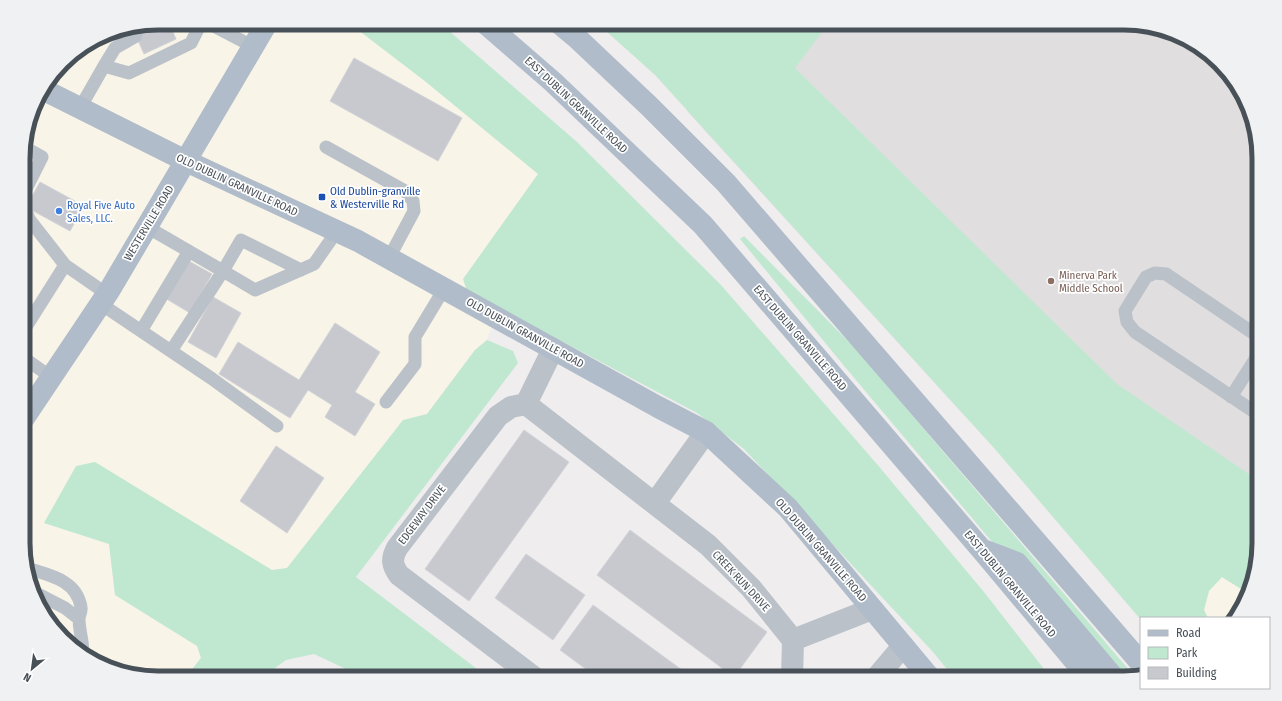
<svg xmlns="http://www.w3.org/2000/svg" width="1282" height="701" viewBox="0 0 1282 701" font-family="'Fira Sans Condensed',sans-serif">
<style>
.commercial{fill:#f9f4e8}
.education{fill:#e0dede}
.green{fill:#c0e8d1}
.building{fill:#c8c9cf;stroke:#d2d3d8}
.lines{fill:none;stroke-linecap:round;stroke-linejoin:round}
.service{stroke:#bac1c8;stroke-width:13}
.minor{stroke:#bac1c8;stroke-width:22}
.primary{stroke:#b0bcc9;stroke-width:22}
.transit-dot{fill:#1a4fb4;stroke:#fff;stroke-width:1.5}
.shop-dot{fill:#3f7fe0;stroke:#fff;stroke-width:1.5}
.education-dot{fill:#8d6e63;stroke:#fff;stroke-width:1.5}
.labels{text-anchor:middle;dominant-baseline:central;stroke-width:3.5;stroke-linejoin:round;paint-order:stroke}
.street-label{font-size:11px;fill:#485058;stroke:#fff}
.transit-label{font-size:11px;fill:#164399;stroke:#fff;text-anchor:start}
.shop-label{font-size:11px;fill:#366cbe;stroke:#fff;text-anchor:start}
.education-label{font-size:11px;fill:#785e54;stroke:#fff;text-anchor:start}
.rim{fill:none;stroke:#485058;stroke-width:5}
</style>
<rect width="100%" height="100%" fill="#efeded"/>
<!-- commercial -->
<path class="commercial" d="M 158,23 L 349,23 L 426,82 L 538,174 L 463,279 L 499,306 L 487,340 L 475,350 L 427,414 L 403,421 L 287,568 L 273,570 L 44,523 L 109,544 L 115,595 L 197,646 L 201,658 L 185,678 L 158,678 L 91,660 L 46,618 L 24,560 L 24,141 L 37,98 L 69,57 L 107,33 Z
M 1222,577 L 1246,592 L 1241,610 L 1234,618 L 1208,618 L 1204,610 L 1209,591 Z"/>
<!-- education -->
<path class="education" d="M 753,23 L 1124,23 L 1191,41 L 1236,83 L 1259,149 L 1259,551 L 1246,592 L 963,414 L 687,111 Z"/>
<!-- green -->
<path class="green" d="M 349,23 L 440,23 L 577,142 L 721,285 L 876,463 L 984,592 L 1051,678 L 954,678 L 933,652 L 744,449 L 697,413 L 467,291 L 463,279 L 538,174 L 426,82 Z
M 597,23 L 829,23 L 795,68 L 1117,384 L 1259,481 L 1259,551 L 1246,592 L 1222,577 L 1209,591 L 1204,610 L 1208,618 L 1141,618 L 1141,620 L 994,448 L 655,75 Z
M 744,236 L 854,347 L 1135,677 L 1122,678 L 993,543 L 845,367 L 740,239 Z
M 487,340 L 513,351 L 518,363 L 356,577 L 489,678 L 365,678 L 314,654 L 286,660 L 261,678 L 185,678 L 201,658 L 197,646 L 115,595 L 109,544 L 44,523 L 76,466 L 95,462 L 272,570 L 287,568 L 403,420 L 427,414 L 475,350 Z"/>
<!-- building -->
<path class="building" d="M 158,23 L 169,23 L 176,39 L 144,54 L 134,31 L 146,25 Z
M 354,58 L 462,118 L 438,161 L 330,101 Z
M 40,182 L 84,206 L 70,231 L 26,207 Z
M 187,260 L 212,274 L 190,313 L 165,298 Z
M 213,297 L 241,313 L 216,358 L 188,342 Z
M 335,323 L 380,352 L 355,392 L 375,404 L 355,436 L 325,417 L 332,405 L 308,390 L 290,418 L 219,374 L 238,342 L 299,380 Z
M 524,430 L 569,462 L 469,601 L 425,569 Z
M 276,446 L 324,478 L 287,533 L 240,501 Z
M 630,530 L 767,632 L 734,677 L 597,575 Z
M 526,554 L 585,595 L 553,640 L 495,598 Z
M 593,605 L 693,678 L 598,678 L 560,650 Z
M 44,613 L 59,622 L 56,628 L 46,618 Z"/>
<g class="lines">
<!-- service -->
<path class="service" d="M 208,23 L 254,47
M 104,66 L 115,48 L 136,36
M 80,108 L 104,66 L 129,73 L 191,43 L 201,23
M 24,147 L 42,157 L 24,193
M 326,147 L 405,191 L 413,201 L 414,211 L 389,258
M 24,205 L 29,219 L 65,265
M 147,227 L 223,271 L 241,240 L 301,270
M 101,304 L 211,378 L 277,426
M 24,330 L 65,265 L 107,294
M 141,331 L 189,251
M 1259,337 L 1166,274 L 1155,273 L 1146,277 L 1125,311 L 1127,322 L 1135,332 L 1259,415
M 171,351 L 223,271 L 255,290 L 314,264 L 337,231
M 24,358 L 51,377
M 1231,397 L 1259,353
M 386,402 L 415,364 L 415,337 L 444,289
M 28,570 L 33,570 C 53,576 77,582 81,607 C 82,611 79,615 79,619 C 79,630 83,641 83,653
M 36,593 L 65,608 L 79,619"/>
<!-- minor -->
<path class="minor" d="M 526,404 L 511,407 L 498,416 L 397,548 C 391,559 392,565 399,575 L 535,678
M 526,404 L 708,545 L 751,588 L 793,640 L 792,678
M 526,404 L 553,349
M 655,503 L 706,432
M 793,640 L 872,609
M 876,678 L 903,646"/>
<!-- primary -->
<path class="primary" d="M 485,23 L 553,82 L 703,225 L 982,550 L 1089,678
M 559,23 L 577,38 L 649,106 L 726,183 L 1141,663
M 44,90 L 186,161 L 358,241 L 658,407 L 706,432 L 788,508 L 930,678
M 24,418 L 109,291 L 267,23
M 983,550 L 1017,563 L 1114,678"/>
</g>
<!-- markers -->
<rect class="transit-dot" x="318" y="193" width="8" height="8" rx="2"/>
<circle class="shop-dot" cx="59" cy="211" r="4"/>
<circle class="education-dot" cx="1051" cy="281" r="4"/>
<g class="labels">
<!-- street labels -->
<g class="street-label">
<text transform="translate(576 105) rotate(43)">EAST DUBLIN GRANVILLE ROAD</text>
<text transform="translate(237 185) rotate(25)">OLD DUBLIN GRANVILLE ROAD</text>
<text transform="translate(149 223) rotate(-59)">WESTERVILLE ROAD</text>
<text transform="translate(525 333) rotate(29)">OLD DUBLIN GRANVILLE ROAD</text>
<text transform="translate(800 338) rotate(49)">EAST DUBLIN GRANVILLE ROAD</text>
<text transform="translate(422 515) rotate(-53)">EDGEWAY DRIVE</text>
<text transform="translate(821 550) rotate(49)">OLD DUBLIN GRANVILLE ROAD</text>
<text transform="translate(741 581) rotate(47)">CREEK RUN DRIVE</text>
<text transform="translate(1010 584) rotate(50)">EAST DUBLIN GRANVILLE ROAD</text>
</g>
<!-- transit labels -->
<g class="transit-label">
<text x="330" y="191">Old Dublin-granville<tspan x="330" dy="13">&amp; Westerville Rd</tspan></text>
</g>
<!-- shop labels -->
<g class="shop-label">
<text x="67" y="205">Royal Five Auto<tspan x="67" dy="13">Sales, LLC.</tspan></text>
</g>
<!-- education labels -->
<g class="education-label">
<text x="1059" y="275">Minerva Park<tspan x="1059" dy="13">Middle School</tspan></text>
</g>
</g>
<!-- crop -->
<path d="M0 0H1282V701H0ZM158 30H1124A128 128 0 0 1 1252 158V543A128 128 0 0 1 1124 671H158A128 128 0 0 1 30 543V158A128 128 0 0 1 158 30Z" fill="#f0f1f2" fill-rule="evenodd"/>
<path class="rim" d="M158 30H1124A128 128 0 0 1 1252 158V543A128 128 0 0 1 1124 671H158A128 128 0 0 1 30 543V158A128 128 0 0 1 158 30Z"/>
<!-- legend -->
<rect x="1140" y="617" width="130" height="72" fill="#ffffff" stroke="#b6b9bc"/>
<rect x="1148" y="630" width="20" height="6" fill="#b0bcc9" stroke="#b6b9bc"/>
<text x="1176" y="637" font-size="12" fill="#485058">Road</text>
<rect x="1148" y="647" width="20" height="12" fill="#c0e8d1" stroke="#b6b9bc"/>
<text x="1176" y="657" font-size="12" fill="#485058">Park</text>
<rect x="1148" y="667" width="20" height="12" fill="#c8c9cf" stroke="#b6b9bc"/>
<text x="1176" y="677" font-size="12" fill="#485058">Building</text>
<!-- north arrow -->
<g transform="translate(32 669) rotate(209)" stroke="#ffffff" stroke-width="3" paint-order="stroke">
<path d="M0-3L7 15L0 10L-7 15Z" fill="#485058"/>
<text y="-6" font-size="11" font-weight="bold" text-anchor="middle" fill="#485058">N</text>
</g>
</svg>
